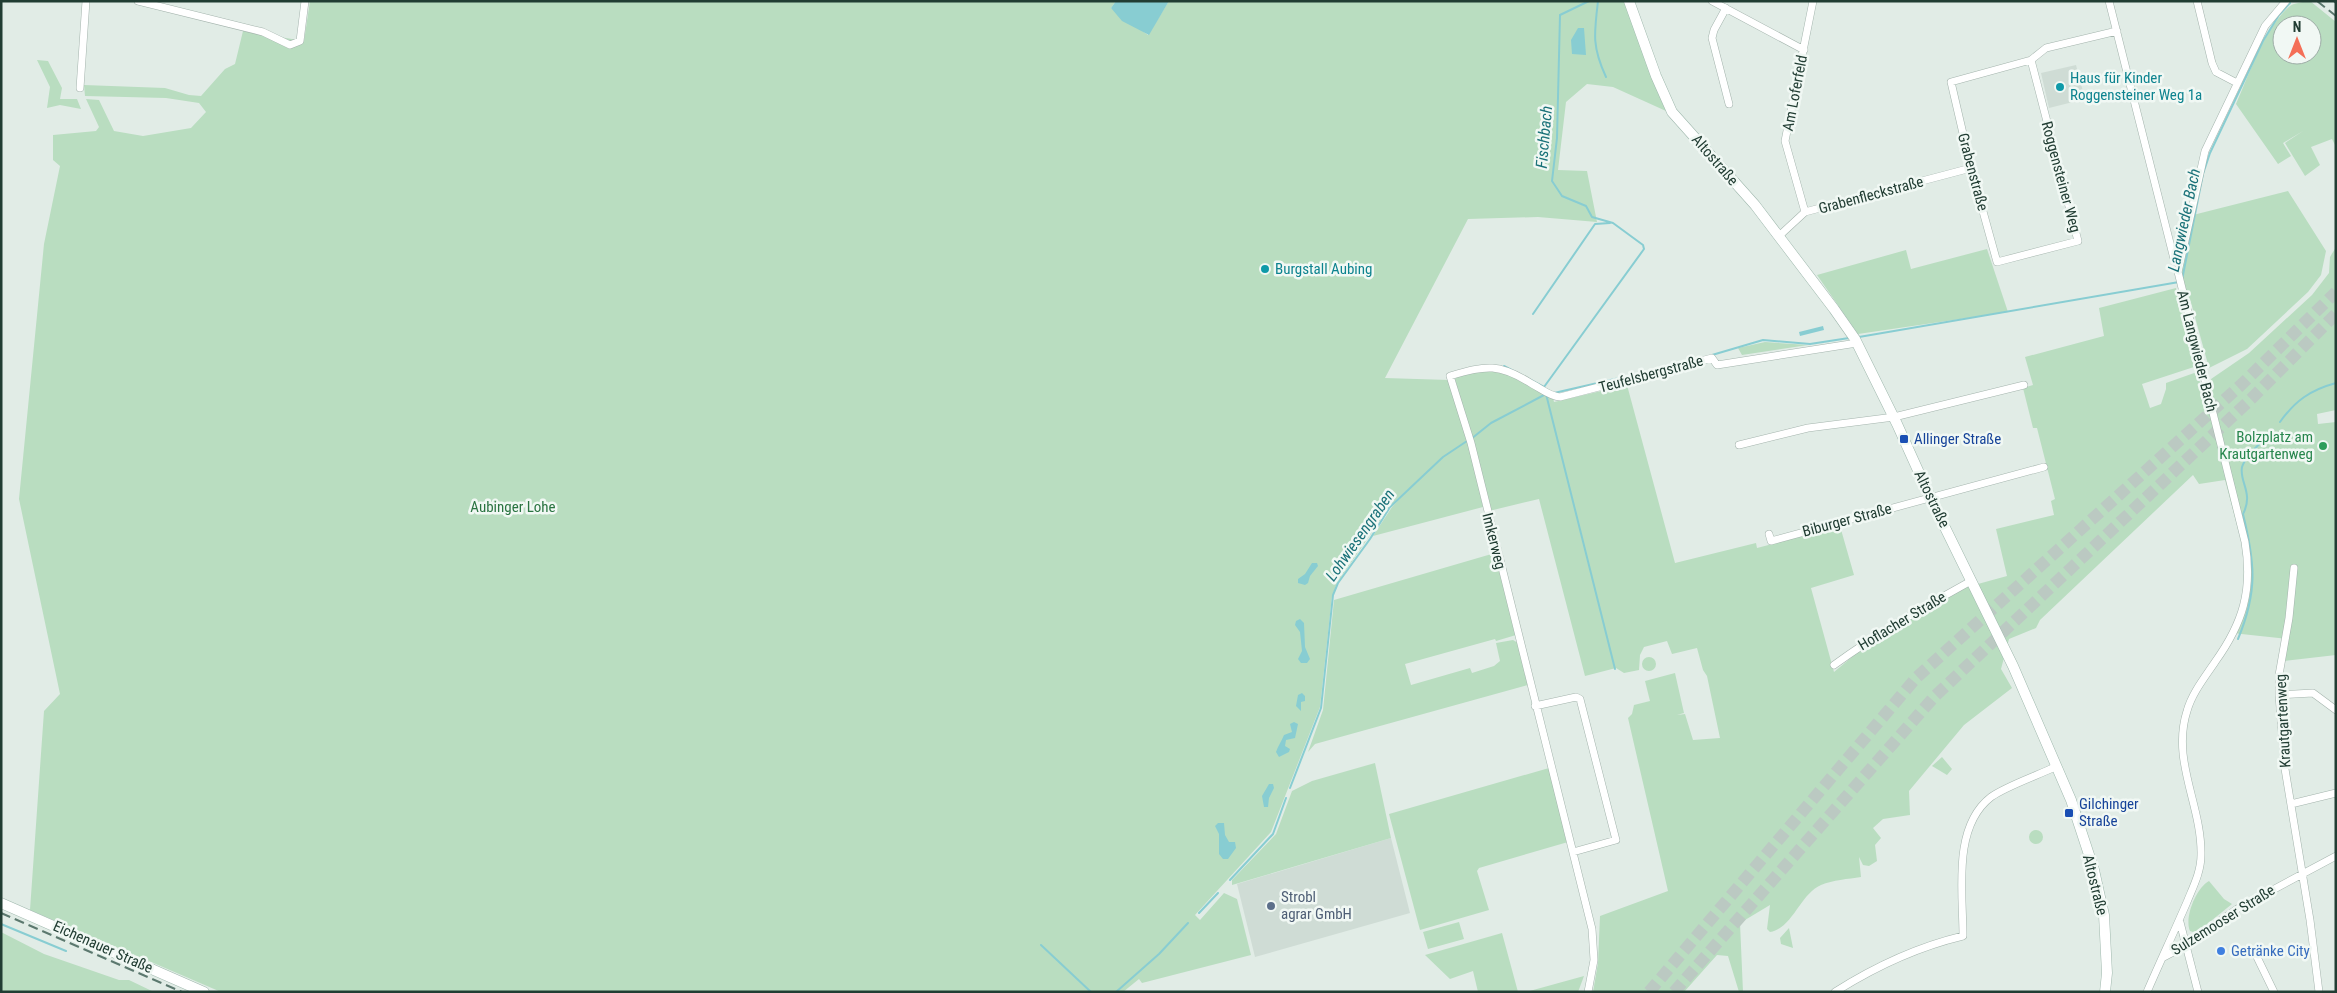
<svg xmlns="http://www.w3.org/2000/svg" width="2337" height="993" viewBox="0 0 2337 993" font-family="'Roboto Condensed',sans-serif">
<style>
.built{fill:#cfdcd5}
.green{fill:#b9ddc0;fill-rule:evenodd}
.water{fill:#88cdd2}
.lines{fill:none;stroke-linecap:round;stroke-linejoin:round}
.stream{stroke:#88cdd2;stroke-width:2}
.highway-tunnel{stroke:#bbc9c2;stroke-width:12;stroke-dasharray:12 6;stroke-linecap:butt}
.street-casing{stroke:#a4b4ad;stroke-width:8}
.secondary-casing{stroke:#9fb8ad;stroke-width:11}
.street{stroke:#fff;stroke-width:7}
.secondary{stroke:#fff;stroke-width:10}
.rail{stroke:#5b786e;stroke-width:2;stroke-dasharray:10 5;stroke-linecap:butt}
.culture-dot{fill:#0f9aa8;stroke:#f1f8f4;stroke-width:2}
.transit-dot{fill:#1a4fb4;stroke:#f1f8f4;stroke-width:2}
.leisure-dot{fill:#2e9e5b;stroke:#f1f8f4;stroke-width:2}
.service-dot{fill:#5c6f8a;stroke:#f1f8f4;stroke-width:2}
.shop-dot{fill:#3f7fe0;stroke:#f1f8f4;stroke-width:2}
.labels{text-anchor:middle;dominant-baseline:central;stroke-width:5;stroke-linejoin:round;paint-order:stroke}
.culture-label{font-size:15px;fill:#0d838f;stroke:#f1f8f4;text-anchor:start}
.street-label{font-size:15px;fill:#213d33;stroke:#f1f8f4}
.leisure-label{font-size:15px;fill:#27864d;stroke:#f1f8f4;text-anchor:end}
.transit-label{font-size:15px;fill:#164399;stroke:#f1f8f4;text-anchor:start}
.park-label{font-size:15px;fill:#2a7441;stroke:#f1f8f4}
.service-label{font-size:15px;fill:#4e5e75;stroke:#f1f8f4;text-anchor:start}
.shop-label{font-size:15px;fill:#366cbe;stroke:#f1f8f4;text-anchor:start}
.water-label{font-size:16px;font-style:italic;fill:#1a7279;stroke:#f1f8f4}
</style>
<rect width="100%" height="100%" fill="#e1ece6"/>
<!-- built -->
<path class="built" d="M 2076,65 L 2085,99 L 2049,108 L 2041,73 Z
M 1391,838 L 1410,913 L 1255,957 L 1237,884 Z"/>
<!-- green -->
<path class="green" d="M 310,1 L 1116,1 L 1111,8 L 1148,35 L 1169,1 L 1626,1 L 1666,111 L 1613,87 L 1587,84 L 1566,102 L 1558,170 L 1587,171 L 1597,222 L 1538,217 L 1468,219 L 1385,378 L 1449,380 L 1468,441 L 1483,507 L 1373,536 L 1392,507 L 1410,487 L 1390,506 L 1337,583 L 1332,596 L 1320,707 L 1271,832 L 1195,915 L 1200,920 L 1224,893 L 1237,899 L 1251,955 L 1142,983 L 1139,979 L 1123,992 L 221,992 L 30,910 L 44,711 L 60,694 L 19,499 L 44,244 L 60,166 L 53,160 L 53,135 L 96,131 L 99,127 L 86,99 L 99,100 L 114,131 L 143,136 L 191,128 L 206,112 L 199,103 L 166,98 L 85,96 L 84,85 L 165,88 L 189,95 L 201,96 L 225,69 L 235,64 L 243,31 L 304,41 Z
M 2305,1 L 2310,1 L 2336,22 L 2336,147 L 2332,139 L 2311,147 L 2320,165 L 2305,176 L 2285,143 L 2303,131 L 2283,143 L 2291,156 L 2278,164 L 2236,104 C 2249,75 2265,27 2290,6 C 2294,3 2300,3 2305,1 ZM 2282,25 L 2312,25 L 2312,55 L 2282,55 Z
M 37,60 L 48,61 L 62,88 L 60,99 L 77,99 L 81,109 L 60,105 L 47,108 L 50,87 Z
M 2288,191 L 2326,251 L 2321,275 L 2308,292 L 2247,349 L 2209,368 L 2190,299 L 2186,297 L 2180,278 L 2193,215 Z
M 2336,247 L 2336,410 L 2317,414 L 2318,424 L 2336,422 L 2336,655 L 2284,661 L 2288,639 L 2232,633 L 2242,606 L 2246,580 L 2245,555 L 2225,480 L 2199,484 L 2193,475 L 2040,620 L 2036,628 L 2009,639 L 2001,669 L 2012,688 L 1964,725 L 1909,791 L 1910,815 L 1883,819 L 1873,828 L 1881,838 L 1875,845 L 1877,861 L 1869,866 L 1863,865 L 1859,857 L 1861,877 C 1848,879 1833,880 1821,885 C 1800,894 1793,928 1770,932 L 1767,929 L 1770,905 L 1740,923 L 1743,992 L 1739,992 L 1728,956 L 1717,955 L 1684,992 L 1593,992 L 1598,963 L 1600,916 L 1668,891 L 1628,718 L 1632,714 L 1634,705 L 1650,701 L 1645,681 L 1675,673 L 1684,713 L 1677,715 L 1685,714 L 1693,740 L 1720,738 L 1707,676 L 1703,670 L 1697,648 L 1672,654 L 1667,641 L 1644,647 L 1640,655 L 1639,670 L 1624,673 L 1616,668 L 1585,676 L 1539,499 L 1489,511 L 1455,379 C 1463,371 1493,367 1504,370 C 1517,374 1540,391 1553,398 L 1554,402 L 1627,385 L 1675,563 L 1756,543 L 1757,548 L 1840,526 L 1854,575 L 1811,588 L 1834,672 L 1870,642 L 1918,612 L 1967,587 L 2007,576 L 1996,529 L 2054,515 L 2051,501 L 2055,499 L 2037,428 L 2033,428 L 2023,388 L 2033,385 L 2025,357 L 2104,336 L 2099,308 L 2176,288 L 2197,366 L 2142,384 L 2150,408 L 2161,404 L 2166,389 L 2166,383 L 2197,372 L 2205,400 L 2212,385 L 2211,379 L 2249,353 L 2312,295 L 2329,273 L 2330,257 Z
M 1987,249 L 2008,312 L 1858,334 L 1817,275 L 1906,250 L 1911,269 Z
M 1765,342 L 1808,345 L 1742,355 L 1738,348 Z
M 1495,553 L 1516,635 L 1496,641 L 1495,639 L 1405,664 L 1411,685 L 1470,668 L 1472,673 L 1494,666 L 1500,661 L 1496,643 L 1513,640 L 1518,643 L 1528,685 L 1315,744 L 1308,752 L 1323,710 L 1334,600 Z
M1642 664a7 7 0 1 1 14 0a7 7 0 1 1-14 0Z
M 1942,757 L 1952,769 L 1947,775 L 1932,766 Z
M 1375,763 L 1391,838 L 1232,885 L 1232,880 L 1276,834 L 1292,791 L 1312,781 Z
M 1549,768 L 1568,842 L 1479,868 L 1477,871 L 1489,910 L 1420,930 L 1389,814 Z
M2029 837a7 7 0 1 1 14 0a7 7 0 1 1-14 0Z
M 2209,881 L 2224,899 L 2232,904 L 2196,933 L 2190,931 C 2184,918 2196,888 2209,881 Z
M 1459,922 L 1464,939 L 1428,949 L 1423,932 Z
M 1789,928 L 1793,948 L 1781,944 L 1780,938 Z
M 1,932 L 44,954 L 119,980 L 129,980 L 154,992 L 1,992 Z
M 1502,933 L 1518,992 L 1478,992 L 1473,971 L 1450,979 L 1425,955 Z
M 1584,976 L 1578,992 L 1526,992 Z"/>
<!-- water -->
<path class="water" d="M 1116,1 L 1169,1 L 1149,35 L 1122,21 L 1111,8 Z
M 1578,28 L 1584,28 L 1586,55 L 1572,54 L 1571,40 Z
M 1823,326 L 1824,330 L 1800,336 L 1799,332 Z
M 1312,563 L 1317,563 L 1318,566 L 1310,576 L 1308,583 L 1305,585 L 1298,583 L 1298,579 L 1305,574 Z
M 1300,619 L 1304,623 L 1305,647 L 1310,659 L 1307,663 L 1301,663 L 1298,659 L 1302,651 L 1300,632 L 1295,625 L 1296,621 Z
M 1302,693 L 1305,696 L 1305,701 L 1301,702 L 1301,711 L 1296,706 L 1298,695 Z
M 1294,722 L 1298,724 L 1295,738 L 1286,740 L 1285,746 L 1290,749 L 1289,752 L 1279,757 L 1276,752 C 1278,746 1282,740 1284,735 L 1292,732 L 1290,724 Z
M 1269,784 L 1273,784 L 1274,788 L 1269,798 L 1268,807 L 1264,807 L 1262,796 Z
M 1218,823 L 1224,823 L 1225,835 L 1229,842 L 1235,842 L 1236,848 L 1228,859 L 1223,859 L 1219,854 L 1219,834 L 1215,826 Z"/>
<g class="lines">
<!-- stream -->
<path class="stream" d="M 1598,1 C 1594,34 1592,47 1606,77
M 2182,280 L 2203,174 L 2210,153 L 2263,41 L 2279,15 L 2290,3
M 1533,314 L 1595,224 L 1610,223
M 1859,337 L 2179,282
M 1712,355 L 1763,340 L 1810,344 L 1849,338
M 1504,366 L 1544,387
M 1544,387 L 1644,249 L 1643,245 L 1613,223 L 1592,217 L 1586,206 L 1562,196 L 1552,181 L 1557,138 L 1560,15 L 1589,1
M 1554,393 L 1637,374
M 1546,394 L 1615,669
M 2280,422 C 2295,401 2310,390 2336,383
M 1471,439 L 1491,423 L 1544,395
M 2238,639 C 2258,591 2255,563 2243,514 C 2254,493 2239,482 2242,467 C 2246,454 2264,441 2273,430
M 1290,788 L 1321,708 L 1333,595 L 1338,583 L 1370,539 L 1390,507 L 1443,457 L 1467,441
M 1230,880 L 1273,834 L 1286,798
M 1199,913 L 1218,893
M 1,924 L 66,951
M 1041,945 L 1091,992
M 1116,992 L 1159,954 L 1188,923"/>
<!-- highway-tunnel -->
<path class="highway-tunnel" d="M 1649,992 L 1916,678 L 2242,384 L 2336,292
M 1674,992 L 1934,697 L 2251,399 L 2336,314"/>
<defs>
<path id="street" d="M 138,1 L 263,32 L 290,45 L 300,41 L 305,1
M 1712,1 L 1804,50
M 2109,1 L 2174,259 L 2179,264
M 2197,1 L 2212,63 L 2216,72 L 2237,83
M 1726,8 L 1714,30 L 1712,38 L 1729,104
M 2031,60 L 2078,241 L 1997,262 L 1971,168 L 1951,82 L 2031,60 L 2046,48 L 2117,31
M 80,88 L 86,1
M 1805,212 L 1785,141 L 1813,1
M 1779,236 L 1805,212 L 1971,168
M 1739,445 L 1808,428 L 1894,417 L 2024,385
M 1769,534 L 1771,541 L 2044,467
M 2294,568 L 2289,618 L 2279,675 L 2279,695 L 2285,769 L 2310,920 L 2319,992
M 1834,665 C 1878,633 1924,607 1971,581
M 2279,695 L 2313,693 L 2336,710
M 1535,706 L 1576,697 L 1580,699 L 1616,840 L 1573,852
M 2291,804 L 2336,793
M 2180,922 L 2198,992
M 2256,955 L 2274,992
M 2164,957 L 2187,945 L 2237,909 L 2336,856
M 1588,992 L 1594,960 L 1592,929 L 1471,443 L 1450,376 C 1487,365 1499,363 1532,384 C 1542,389 1549,396 1560,397 L 1712,358 L 1717,365 L 1857,343
M 1835,992 C 1876,966 1917,947 1963,936 C 1963,893 1952,827 1991,797 C 2006,786 2039,775 2057,766
M 2147,992 C 2160,962 2174,932 2187,902 C 2193,887 2201,872 2201,855 C 2202,805 2171,761 2187,711 C 2192,693 2205,677 2215,662 C 2243,623 2253,590 2245,542 L 2178,272 L 2205,151 L 2265,26 L 2286,1"/>
<path id="secondary" d="M 1629,1 L 1656,76 L 1672,112 L 1755,205 L 1834,309 L 1855,339 L 1897,424 L 1930,497 L 2013,666 L 2071,800 L 2094,870 L 2104,915 L 2107,973 L 2105,992
M 1,903 L 204,992"/>
</defs>
<!-- street casing -->
<use href="#street" class="street-casing"/>
<!-- secondary casing -->
<use href="#secondary" class="secondary-casing"/>
<!-- street -->
<use href="#street" class="street"/>
<!-- secondary -->
<use href="#secondary" class="secondary"/>
<!-- rail -->
<path class="rail" d="M 2317,1 L 2336,16
M 2334,1 L 2336,3
M 1,913 L 182,992"/>
</g>
<!-- markers -->
<g class="culture-dot">
<circle cx="2060" cy="87" r="5"/>
<circle cx="1265" cy="269" r="5"/>
</g>
<g class="transit-dot">
<rect x="1899" y="434" width="10" height="10" rx="2.5"/>
<rect x="2064" y="808" width="10" height="10" rx="2.5"/>
</g>
<circle class="leisure-dot" cx="2323" cy="446" r="5"/>
<circle class="service-dot" cx="1271" cy="906" r="5"/>
<circle class="shop-dot" cx="2221" cy="951" r="5"/>
<g class="labels">
<!-- culture labels -->
<g class="culture-label">
<text x="2070" y="78">Haus für Kinder<tspan x="2070" dy="17">Roggensteiner Weg 1a</tspan></text>
<text x="1275" y="269">Burgstall Aubing</text>
</g>
<!-- street labels -->
<g class="street-label">
<text transform="translate(1795 93) rotate(-79)">Am Loferfeld</text>
<text transform="translate(1715 160) rotate(49)">Altostraße</text>
<text transform="translate(1973 172) rotate(75)">Grabenstraße</text>
<text transform="translate(2061 177) rotate(75)">Roggensteiner Weg</text>
<text transform="translate(1871 195) rotate(-15)">Grabenfleckstraße</text>
<text transform="translate(2197 351) rotate(76)">Am Langwieder Bach</text>
<text transform="translate(1651 374) rotate(-15)">Teufelsbergstraße</text>
<text transform="translate(1932 499) rotate(64)">Altostraße</text>
<text transform="translate(1847 520) rotate(-15)">Biburger Straße</text>
<text transform="translate(1494 541) rotate(76)">Imkerweg</text>
<text transform="translate(1902 621) rotate(-31)">Hoflacher Straße</text>
<text transform="translate(2283 721) rotate(-93)">Krautgartenweg</text>
<text transform="translate(2095 885) rotate(76)">Altostraße</text>
<text transform="translate(2223 920) rotate(-32)">Sulzemooser Straße</text>
<text transform="translate(103 947) rotate(24)">Eichenauer Straße</text>
</g>
<!-- leisure labels -->
<g class="leisure-label">
<text x="2313" y="437">Bolzplatz am<tspan x="2313" dy="17">Krautgartenweg</tspan></text>
</g>
<!-- transit labels -->
<g class="transit-label">
<text x="1914" y="439">Allinger Straße</text>
<text x="2079" y="804">Gilchinger<tspan x="2079" dy="17">Straße</tspan></text>
</g>
<!-- park labels -->
<g class="park-label">
<text x="513" y="507">Aubinger Lohe</text>
</g>
<!-- service labels -->
<g class="service-label">
<text x="1281" y="897">Strobl<tspan x="1281" dy="17">agrar GmbH</tspan></text>
</g>
<!-- shop labels -->
<g class="shop-label">
<text x="2231" y="951">Getränke City</text>
</g>
<!-- water labels -->
<g class="water-label">
<text transform="translate(1544 137) rotate(-85)">Fischbach</text>
<text transform="translate(2184 220) rotate(-78)">Langwieder Bach</text>
<text transform="translate(1360 535) rotate(-55)">Lohwiesengraben</text>
</g>
</g>
<!-- border -->
<rect width="2337" height="993" fill="none" stroke="#213d33" stroke-width="5"/>
<!-- north arrow -->
<g transform="translate(2297 40)"><circle r="24" fill="#f1f8f4" stroke="#9eada7"/>
<path d="M0-4L9 19L0 12L-9 19Z" fill="#f46f57"/>
<text y="-8" font-size="14" font-weight="bold" text-anchor="middle" fill="#213d33">N</text>
</g>
</svg>
